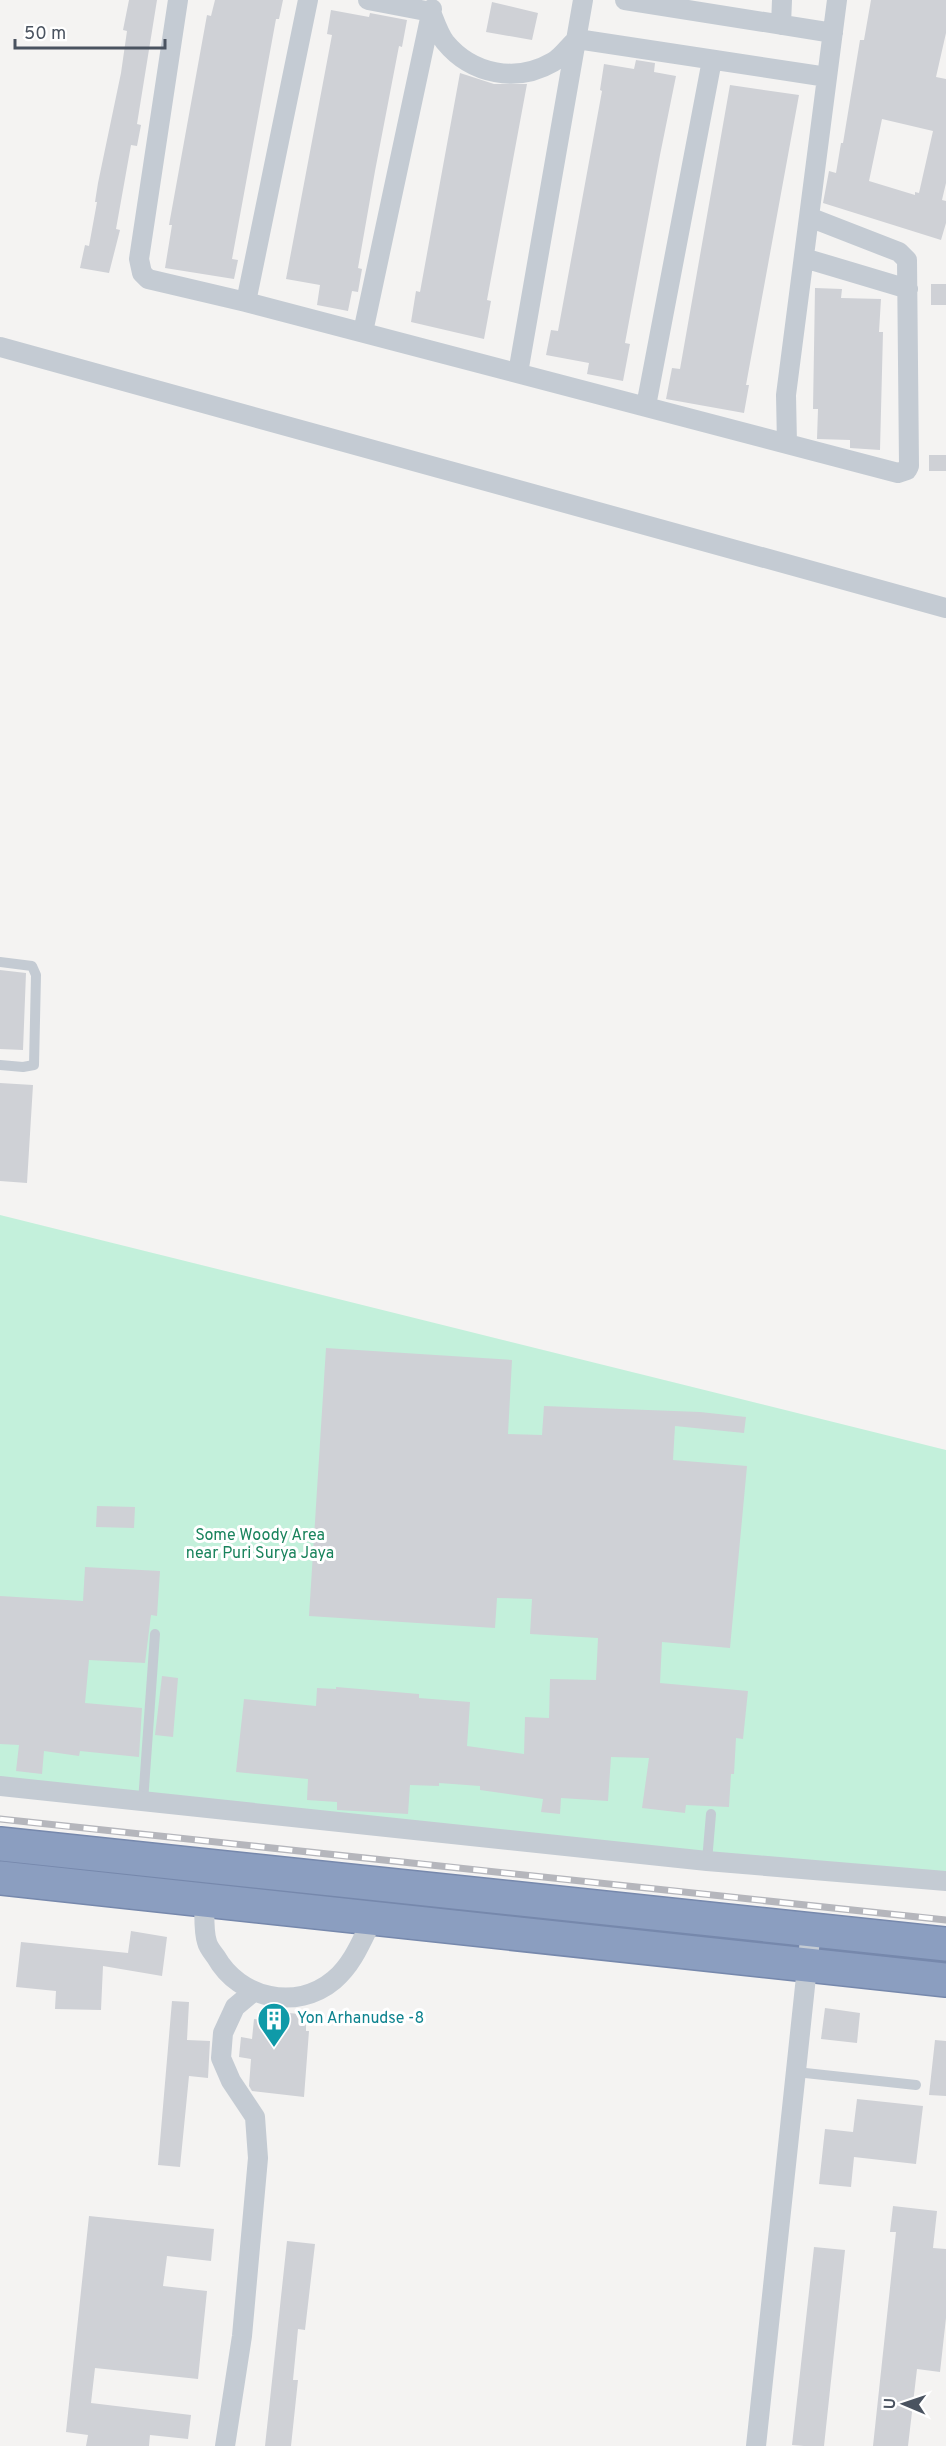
<svg xmlns="http://www.w3.org/2000/svg" width="946" height="2446" viewBox="0 0 946 2446" font-family="Overpass,sans-serif">
<style>
.green{fill:#c3f0db}
.building{fill:#cfd1d6;fill-rule:evenodd}
.lines{fill:none;stroke-linecap:round;stroke-linejoin:round}
.highway-casing{stroke:#7688ac;stroke-width:36}
.lane{stroke:#c4cbd3;stroke-width:10}
.street{stroke:#c4cbd3;stroke-width:20}
.highway{stroke:#8b9ec0;stroke-width:33}
.rail-casing{stroke:#b5b6bc;stroke-width:7}
.rail{stroke:#fff;stroke-width:4.5;stroke-dasharray:14;stroke-linecap:butt}
.labels{text-anchor:middle;dominant-baseline:central;stroke-width:6;stroke-linejoin:round;paint-order:stroke}
.park-label{font-size:16px;fill:#19835c;stroke:#fff}
.culture-label{font-size:16px;fill:#0d838f;stroke:#fff;text-anchor:start}
</style>
<rect width="100%" height="100%" fill="#f4f3f2"/>
<!-- green -->
<path class="green" d="M 0,1215 L 946,1450 L 946,1877 L 0,1778 Z"/>
<!-- building -->
<path class="building" d="M 129,0 L 157,0 L 137,124 L 141,125 L 137,146 L 131,145 L 116,229 L 120,230 L 109,273 L 80,268 L 85,245 L 89,246 L 97,202 L 95,202 L 98,183 L 121,73 L 127,31 L 123,30 Z
M 215,0 L 283,0 L 279,19 L 276,19 L 232,259 L 238,260 L 234,279 L 165,268 L 172,225 L 169,225 L 186,131 L 207,15 L 211,16 Z
M 871,0 L 946,0 L 946,33 L 936,77 L 946,79 L 946,183 L 942,200 L 946,201 L 946,223 L 941,240 L 823,203 L 829,171 L 836,173 L 841,143 L 843,143 L 860,40 L 864,40 ZM 882,119 L 933,131 L 919,193 L 915,192 L 915,195 L 869,181 Z
M 492,2 L 538,13 L 532,40 L 486,32 Z
M 331,10 L 369,17 L 370,13 L 407,20 L 402,47 L 399,46 L 375,171 L 358,268 L 362,269 L 358,292 L 352,291 L 348,311 L 317,305 L 320,285 L 286,279 L 332,35 L 327,34 Z
M 636,60 L 655,63 L 654,72 L 676,76 L 660,155 L 625,343 L 630,344 L 623,381 L 587,374 L 589,363 L 546,355 L 551,330 L 558,331 L 602,91 L 600,90 L 604,64 L 634,69 Z
M 460,73 L 494,84 L 527,84 L 487,300 L 491,301 L 484,339 L 411,322 L 416,291 L 420,292 Z
M 730,85 L 799,95 L 746,385 L 749,385 L 744,413 L 666,399 L 672,368 L 680,369 Z
M 931,284 L 946,284 L 946,305 L 931,305 Z
M 815,288 L 842,289 L 841,298 L 881,299 L 879,332 L 883,332 L 880,450 L 850,448 L 850,440 L 817,439 L 818,409 L 813,409 Z
M 929,455 L 946,455 L 946,471 L 929,471 Z
M 0,970 L 26,973 L 23,1050 L 0,1049 Z
M 0,1083 L 33,1085 L 27,1183 L 0,1181 Z
M 326,1348 L 512,1360 L 508,1434 L 542,1435 L 544,1406 L 700,1412 L 746,1417 L 744,1433 L 675,1426 L 673,1460 L 747,1466 L 730,1648 L 662,1642 L 660,1683 L 748,1691 L 743,1739 L 736,1738 L 734,1774 L 731,1774 L 729,1807 L 686,1805 L 685,1813 L 642,1808 L 649,1758 L 611,1757 L 608,1801 L 561,1798 L 560,1814 L 541,1812 L 543,1799 L 480,1790 L 480,1786 L 439,1783 L 439,1786 L 410,1785 L 408,1814 L 337,1810 L 337,1802 L 307,1800 L 308,1779 L 236,1772 L 244,1699 L 316,1706 L 317,1688 L 336,1689 L 336,1687 L 419,1694 L 419,1698 L 470,1702 L 467,1746 L 524,1754 L 525,1717 L 549,1718 L 550,1679 L 596,1680 L 598,1638 L 530,1634 L 532,1599 L 497,1598 L 495,1628 L 309,1616 Z
M 97,1506 L 135,1507 L 134,1528 L 96,1527 Z
M 85,1567 L 160,1571 L 157,1616 L 151,1615 L 145,1663 L 89,1660 L 85,1703 L 142,1708 L 139,1757 L 80,1751 L 79,1756 L 44,1751 L 42,1774 L 16,1771 L 19,1745 L 0,1744 L 0,1596 L 83,1601 Z
M 162,1676 L 178,1678 L 173,1737 L 155,1735 Z
M 131,1931 L 167,1937 L 162,1976 L 103,1966 L 101,2010 L 55,2009 L 56,1991 L 16,1987 L 21,1942 L 128,1953 Z
M 172,2001 L 189,2002 L 187,2040 L 210,2041 L 208,2078 L 189,2076 L 180,2167 L 158,2165 Z
M 825,2008 L 860,2013 L 857,2043 L 821,2039 Z
M 266,2011 L 300,2014 L 299,2023 L 306,2023 L 306,2031 L 309,2031 L 304,2097 L 252,2091 L 249,2086 L 251,2059 L 239,2057 L 241,2037 L 252,2039 L 254,2019 L 265,2020 Z
M 935,2040 L 946,2041 L 946,2096 L 929,2095 Z
M 857,2099 L 923,2106 L 916,2164 L 854,2157 L 851,2187 L 819,2184 L 825,2129 L 853,2132 Z
M 893,2206 L 937,2211 L 933,2248 L 946,2249 L 946,2318 L 940,2372 L 917,2369 L 908,2446 L 873,2446 L 896,2232 L 890,2232 Z
M 89,2216 L 214,2229 L 211,2261 L 167,2256 L 163,2286 L 207,2291 L 198,2379 L 95,2368 L 91,2403 L 191,2415 L 188,2439 L 150,2435 L 149,2446 L 86,2446 L 88,2435 L 66,2432 Z
M 287,2241 L 315,2244 L 305,2330 L 298,2329 L 293,2380 L 298,2380 L 291,2446 L 265,2446 Z
M 814,2247 L 845,2250 L 824,2446 L 804,2446 L 792,2445 Z"/>
<g class="lines">
<defs>
<path id="highway" d="M 0,1844 L 946,1944
M 0,1878 L 946,1980"/>
</defs>
<!-- highway casing -->
<use href="#highway" class="highway-casing"/>
<!-- lane -->
<path class="lane" d="M 0,962 L 32,966 L 36,975 L 34,1065 L 23,1067 L 0,1065
M 143,1802 L 155,1634
M 707,1861 L 711,1814
M 796,2072 L 916,2085"/>
<!-- street -->
<path class="street" d="M 178,0 L 139,259 L 142,273 L 148,279 L 246,302 L 898,473 L 907,470 L 909,466 L 907,260 L 899,252 L 809,217
M 368,0 L 431,12 C 435,22 439,34 445,42 C 472,75 517,83 553,62 C 562,57 569,46 577,39 L 827,77
M 625,0 L 833,33
M 781,25 L 782,0
M 804,258 L 908,289
M 246,302 L 308,0
M 363,332 L 432,9
M 0,347 L 946,608
M 518,373 L 583,0
M 646,406 L 712,60
M 787,444 L 786,395 L 837,0
M 0,1786 L 707,1861 L 946,1881
M 204,1900 C 205,1913 203,1930 207,1942 C 208,1947 213,1953 216,1957 C 239,1998 296,2012 334,1980 C 353,1964 362,1940 373,1918
M 225,2446 L 242,2336 L 258,2158 L 255,2117 L 231,2081 L 221,2058 L 223,2033 L 235,2007 L 253,1992
M 756,2446 L 811,1930"/>
<!-- highway -->
<use href="#highway" class="highway"/>
<defs>
<path id="rail" d="M 0,1819 L 946,1920"/>
</defs>
<!-- rail casing -->
<use href="#rail" class="rail-casing"/>
<!-- rail -->
<use href="#rail" class="rail"/>
</g>
<!-- icons -->
<defs>
<symbol id="building-pin" viewBox="-11 -11 22 30"><path d="M0 17L-7.5 6A9.5 9.5 0 1 1 7.5 6Z" fill="#0f9aa8" stroke="#fff"/><path d="M-4-6H4V6H1V3H-1V6H-4ZM-2.5-4.3h1.7v1.8h-1.7ZM.8-4.3h1.7v1.8H.8ZM-2.5-1h1.7V.8h-1.7ZM.8-1h1.7V.8H.8Z" fill="#fff"/></symbol>
</defs>
<g fill-rule="evenodd">
<use href="#building-pin" x="255" y="2000" width="38" height="52"/>
</g>
<g class="labels">
<!-- park labels -->
<g class="park-label">
<text x="260" y="1536">Some Woody Area<tspan x="260" dy="18">near Puri Surya Jaya</tspan></text>
</g>
<!-- culture labels -->
<g class="culture-label">
<text x="297" y="2019">Yon Arhanudse -8</text>
</g>
</g>
<!-- north arrow -->
<g transform="translate(904 2404) rotate(272)" stroke="#ffffff" stroke-width="4.5" paint-order="stroke">
<path d="M0-4.5L10 22L0 15L-10 22Z" fill="#4a5360"/>
<text y="-9" font-size="16" font-weight="bold" text-anchor="middle" fill="#4a5360">U</text>
</g>
<!-- scale -->
<path d="M15 39v9h150v-9" fill="none" stroke="#4a5360" stroke-width="3"/>
<text x="24" y="39" font-size="18" fill="#4a5360" stroke="#ffffff" stroke-width="4.5" paint-order="stroke">50 m</text>
</svg>
